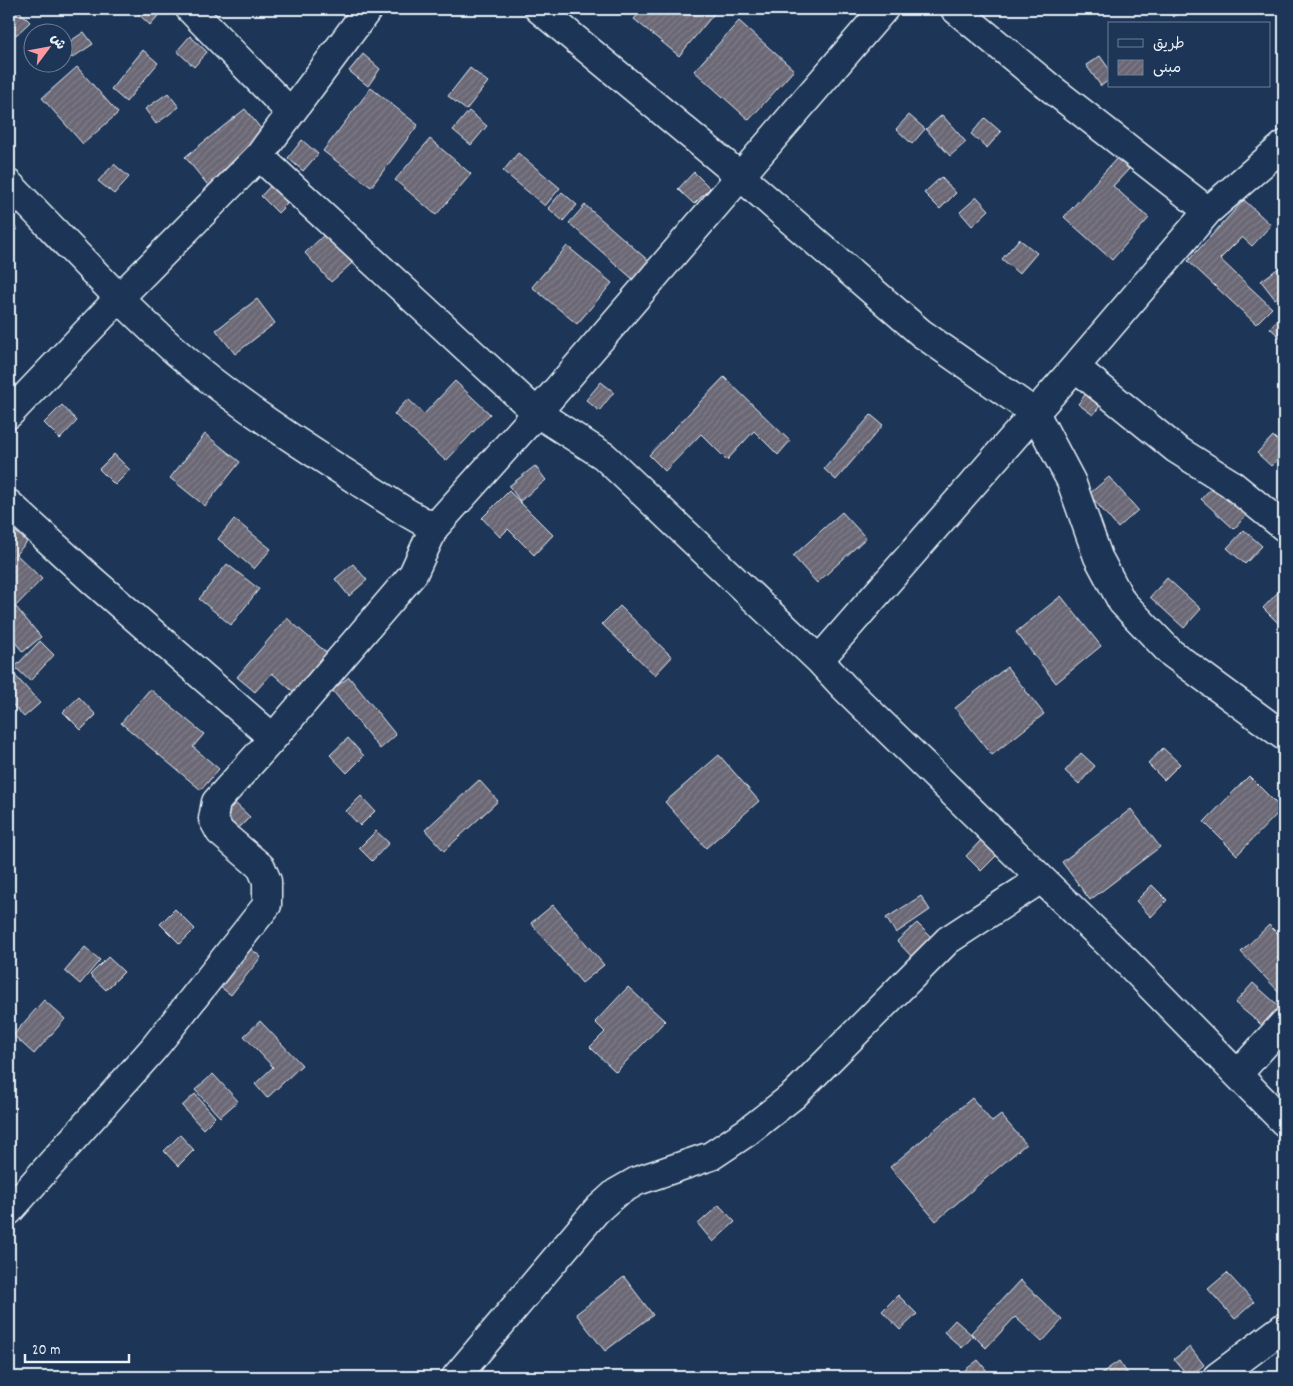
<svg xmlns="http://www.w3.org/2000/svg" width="1293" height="1386" viewBox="0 0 1293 1386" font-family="Dekko,'Playpen Sans Arabic',sans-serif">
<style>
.building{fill:url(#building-hatch);stroke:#e8f1f8}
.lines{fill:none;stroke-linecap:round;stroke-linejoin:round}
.minor-casing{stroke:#e8f1f8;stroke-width:31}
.minor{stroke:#1d3557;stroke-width:28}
</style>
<defs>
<pattern id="building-hatch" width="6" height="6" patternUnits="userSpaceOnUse" patternTransform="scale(1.25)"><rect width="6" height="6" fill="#6b6775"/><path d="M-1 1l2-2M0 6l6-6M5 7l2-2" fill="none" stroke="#807d89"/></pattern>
</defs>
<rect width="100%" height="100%" fill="#1d3557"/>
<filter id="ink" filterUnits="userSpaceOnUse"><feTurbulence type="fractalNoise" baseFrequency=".02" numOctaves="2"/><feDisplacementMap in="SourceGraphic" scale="10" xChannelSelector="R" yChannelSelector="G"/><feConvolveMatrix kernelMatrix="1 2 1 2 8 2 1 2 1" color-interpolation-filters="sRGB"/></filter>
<g filter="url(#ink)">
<!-- building -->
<path class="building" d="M 9,9 L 17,9 L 30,22 L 16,35 L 9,27 Z
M 133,9 L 164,9 L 150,25 Z
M 643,9 L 718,9 L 679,56 L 634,19 Z
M 1165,9 L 1181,9 L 1174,17 Z
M 739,21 L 794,70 L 749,120 L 694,71 Z
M 84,32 L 93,44 L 72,58 L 63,46 Z
M 190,36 L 207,52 L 194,67 L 177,51 Z
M 143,50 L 158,63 L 126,102 L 111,89 Z
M 363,54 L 380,69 L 368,86 L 349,71 Z
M 1100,56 L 1109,69 L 1109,80 L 1101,86 L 1086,65 Z
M 77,67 L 118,113 L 83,144 L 42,98 Z
M 470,68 L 488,82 L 466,110 L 448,96 Z
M 371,88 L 418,125 L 371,187 L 323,151 Z
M 168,93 L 179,107 L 156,124 L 145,109 Z
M 245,109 L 271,141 L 211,189 L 185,157 Z
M 469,111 L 487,126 L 471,145 L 453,130 Z
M 909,115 L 925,129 L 912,144 L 896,129 Z
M 942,115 L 966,142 L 950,156 L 926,129 Z
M 985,118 L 1001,132 L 987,148 L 971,134 Z
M 430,139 L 471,174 L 436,215 L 395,180 Z
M 302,140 L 318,154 L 303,171 L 288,158 Z
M 518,153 L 560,188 L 545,206 L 503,171 Z
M 1117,158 L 1129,169 L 1113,186 L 1149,218 L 1112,260 L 1064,217 Z
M 114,164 L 129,177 L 114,194 L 98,181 Z
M 694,172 L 710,188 L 694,204 L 678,189 Z
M 941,177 L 956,193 L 940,209 L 924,193 Z
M 276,180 L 294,197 L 278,213 L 261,196 Z
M 562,192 L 577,205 L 563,221 L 548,208 Z
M 977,197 L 989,210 L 972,226 L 960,212 Z
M 1244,200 L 1271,225 L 1252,246 L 1242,237 L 1220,259 L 1272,308 L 1256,324 L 1188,261 Z
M 585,205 L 651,263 L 635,281 L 569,223 Z
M 9,219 L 17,229 L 9,236 Z
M 325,234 L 352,263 L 331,282 L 305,253 Z
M 1019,239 L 1037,253 L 1019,274 L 1002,259 Z
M 567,246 L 612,283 L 577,324 L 532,287 Z
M 1284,264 L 1284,292 L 1275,299 L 1261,281 Z
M 257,299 L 275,323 L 235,354 L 216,330 Z
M 1284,312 L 1284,341 L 1270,328 Z
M 724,377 L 790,441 L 778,455 L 754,431 L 727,460 L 701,434 L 665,471 L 649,455 Z
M 455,381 L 490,414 L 446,461 L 394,414 L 408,399 L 424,414 Z
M 601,382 L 614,392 L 599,411 L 586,400 Z
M 1094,383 L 1109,394 L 1093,415 L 1078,404 Z
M 62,405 L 77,421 L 60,439 L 44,423 Z
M 871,415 L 883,425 L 836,480 L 824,469 Z
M 205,434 L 240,462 L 205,506 L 170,478 Z
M 1273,436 L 1284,447 L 1284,452 L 1271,466 L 1257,453 Z
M 114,454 L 130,470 L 115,485 L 99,469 Z
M 535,466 L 546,480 L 520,501 L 509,486 Z
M 1109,477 L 1138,510 L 1118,528 L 1089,494 Z
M 1215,484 L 1248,513 L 1234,529 L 1201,499 Z
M 509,491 L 553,535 L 534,555 L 508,529 L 500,537 L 482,518 Z
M 842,512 L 866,538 L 817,583 L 793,556 Z
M 234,519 L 271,549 L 254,569 L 218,539 Z
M 1244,530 L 1262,546 L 1245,564 L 1227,548 Z
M 16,532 L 27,542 L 16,554 L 42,579 L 11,611 L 9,608 L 9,540 Z
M 227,564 L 259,589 L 231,625 L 199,599 Z
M 353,564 L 367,580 L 349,596 L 335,579 Z
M 1167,578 L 1201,609 L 1184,628 L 1150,597 Z
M 1284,586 L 1284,625 L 1282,627 L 1263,608 Z
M 1061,596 L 1101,646 L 1056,683 L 1016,632 Z
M 620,606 L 672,657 L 655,675 L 602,624 Z
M 16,607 L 41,637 L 23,652 L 9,635 L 9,613 Z
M 287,618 L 329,655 L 296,694 L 272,673 L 255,692 L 237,677 Z
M 40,641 L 54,655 L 30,681 L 15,667 Z
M 1007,667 L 1044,714 L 992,755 L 955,708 Z
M 12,672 L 40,703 L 24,717 L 9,701 L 9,676 Z
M 349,677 L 396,735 L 380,749 L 332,690 Z
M 150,689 L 204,734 L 193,747 L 219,769 L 201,790 L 121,723 Z
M 79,697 L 96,715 L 81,730 L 63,712 Z
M 348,738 L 364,756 L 347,773 L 330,755 Z
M 1163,748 L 1180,764 L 1164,780 L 1148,764 Z
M 1081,753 L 1095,766 L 1079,784 L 1065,771 Z
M 719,755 L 759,801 L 706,848 L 665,802 Z
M 1249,776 L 1282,809 L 1237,855 L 1204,822 Z
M 479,780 L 498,801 L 444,851 L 425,830 Z
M 361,796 L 375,811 L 360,826 L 346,811 Z
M 235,803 L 250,817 L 233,834 L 219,820 Z
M 1131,809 L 1160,847 L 1090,900 L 1062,862 Z
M 376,831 L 389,843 L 372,861 L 359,848 Z
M 983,838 L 998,854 L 981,871 L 966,856 Z
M 1152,885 L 1167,900 L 1151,917 L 1136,901 Z
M 921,896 L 930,910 L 896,933 L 886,918 Z
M 553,905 L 604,965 L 582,983 L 531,923 Z
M 175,909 L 195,929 L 180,944 L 160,924 Z
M 917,923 L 932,938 L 912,957 L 897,941 Z
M 1269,925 L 1284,940 L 1284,952 L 1277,958 L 1284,966 L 1284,992 L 1282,995 L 1241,952 Z
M 246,945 L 261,957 L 231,995 L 215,983 Z
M 85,947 L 100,960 L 80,984 L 65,971 Z
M 108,957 L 124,972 L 106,990 L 90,975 Z
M 1253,983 L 1280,1007 L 1264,1027 L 1235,1003 Z
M 628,987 L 665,1021 L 616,1072 L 590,1047 L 605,1032 L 595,1022 Z
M 44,1000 L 65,1019 L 34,1054 L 13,1035 Z
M 260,1021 L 302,1065 L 267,1098 L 255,1084 L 273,1067 L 244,1036 Z
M 213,1074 L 238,1101 L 220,1117 L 195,1090 Z
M 195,1094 L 215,1117 L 203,1129 L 182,1106 Z
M 972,1098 L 992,1122 L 1001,1115 L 1026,1144 L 936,1221 L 890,1167 Z
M 180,1135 L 194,1150 L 178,1166 L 164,1151 Z
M 719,1205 L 735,1222 L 713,1242 L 698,1224 Z
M 1227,1273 L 1254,1302 L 1235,1319 L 1208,1289 Z
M 624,1277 L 653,1315 L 605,1351 L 576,1314 Z
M 1020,1280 L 1062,1320 L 1042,1342 L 1015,1317 L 986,1348 L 971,1333 Z
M 898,1295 L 917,1314 L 900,1330 L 882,1311 Z
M 955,1320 L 973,1336 L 962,1348 L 944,1332 Z
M 1190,1347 L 1204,1365 L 1189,1377 L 1174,1359 Z
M 978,1360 L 992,1377 L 956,1377 Z
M 1119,1361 L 1130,1377 L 1096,1377 Z"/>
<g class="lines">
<defs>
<path id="minor" d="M 190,9 L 290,112
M 539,9 L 740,176 L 921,333 L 1035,413 L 1071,481 L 1098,557 L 1122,602 L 1171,653 L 1284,736
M 955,9 L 1048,86 L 1208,211
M 259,156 L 537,413 L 604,456 L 819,660 L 844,687 L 1127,962 L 1284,1122
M 9,184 C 63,239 116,298 174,350 C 245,412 327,461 406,512 L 434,528
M 1075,367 L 1176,449 L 1230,483 L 1284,527
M 9,414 L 120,297 L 259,156 L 368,9
M 9,504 L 92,580 L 273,738
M 819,660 L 1075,367 L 1208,211 L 1284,145
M 1238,1074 L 1284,1023
M 9,1211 L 154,1048 L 267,905 L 267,881 L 261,867 L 220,832 L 213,819 L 216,802 L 273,738 L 413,574 L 434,528 L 537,413 L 884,9
M 456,1377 L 596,1211 L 616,1193 L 637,1181 L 711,1156 L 747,1132 L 794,1095 L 948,940 L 1041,879
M 1217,1377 L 1284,1327"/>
</defs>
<!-- minor casing -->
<use href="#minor" class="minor-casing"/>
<!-- minor -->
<use href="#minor" class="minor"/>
</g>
</g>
<!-- margin -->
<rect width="1293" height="1386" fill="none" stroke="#1d3557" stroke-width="30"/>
<rect x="15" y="15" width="1263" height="1356" fill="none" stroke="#e8f1f8" stroke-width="2" filter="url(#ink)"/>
<!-- legend -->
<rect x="1108" y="22" width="162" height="65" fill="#1d3557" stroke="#6e8097"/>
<rect x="1118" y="39" width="25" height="8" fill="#1d3557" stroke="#6e8097"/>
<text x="1153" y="48" font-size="15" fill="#e8f1f8">طريق</text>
<rect x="1118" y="60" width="25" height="15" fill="url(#building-hatch)" stroke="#6e8097"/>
<text x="1153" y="72" font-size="15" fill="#e8f1f8">مبنى</text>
<!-- north arrow -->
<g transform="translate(48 48) rotate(58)"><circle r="24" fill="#1d3557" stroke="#6e8097"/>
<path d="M0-4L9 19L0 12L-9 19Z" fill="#ff9aa2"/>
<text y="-8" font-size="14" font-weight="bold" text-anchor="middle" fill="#e8f1f8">ش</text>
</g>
<!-- scale -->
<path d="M25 1354v8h104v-8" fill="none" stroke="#e8f1f8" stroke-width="2.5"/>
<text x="32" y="1354" font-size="15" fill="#e8f1f8" stroke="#1d3557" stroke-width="4" paint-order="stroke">20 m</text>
</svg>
